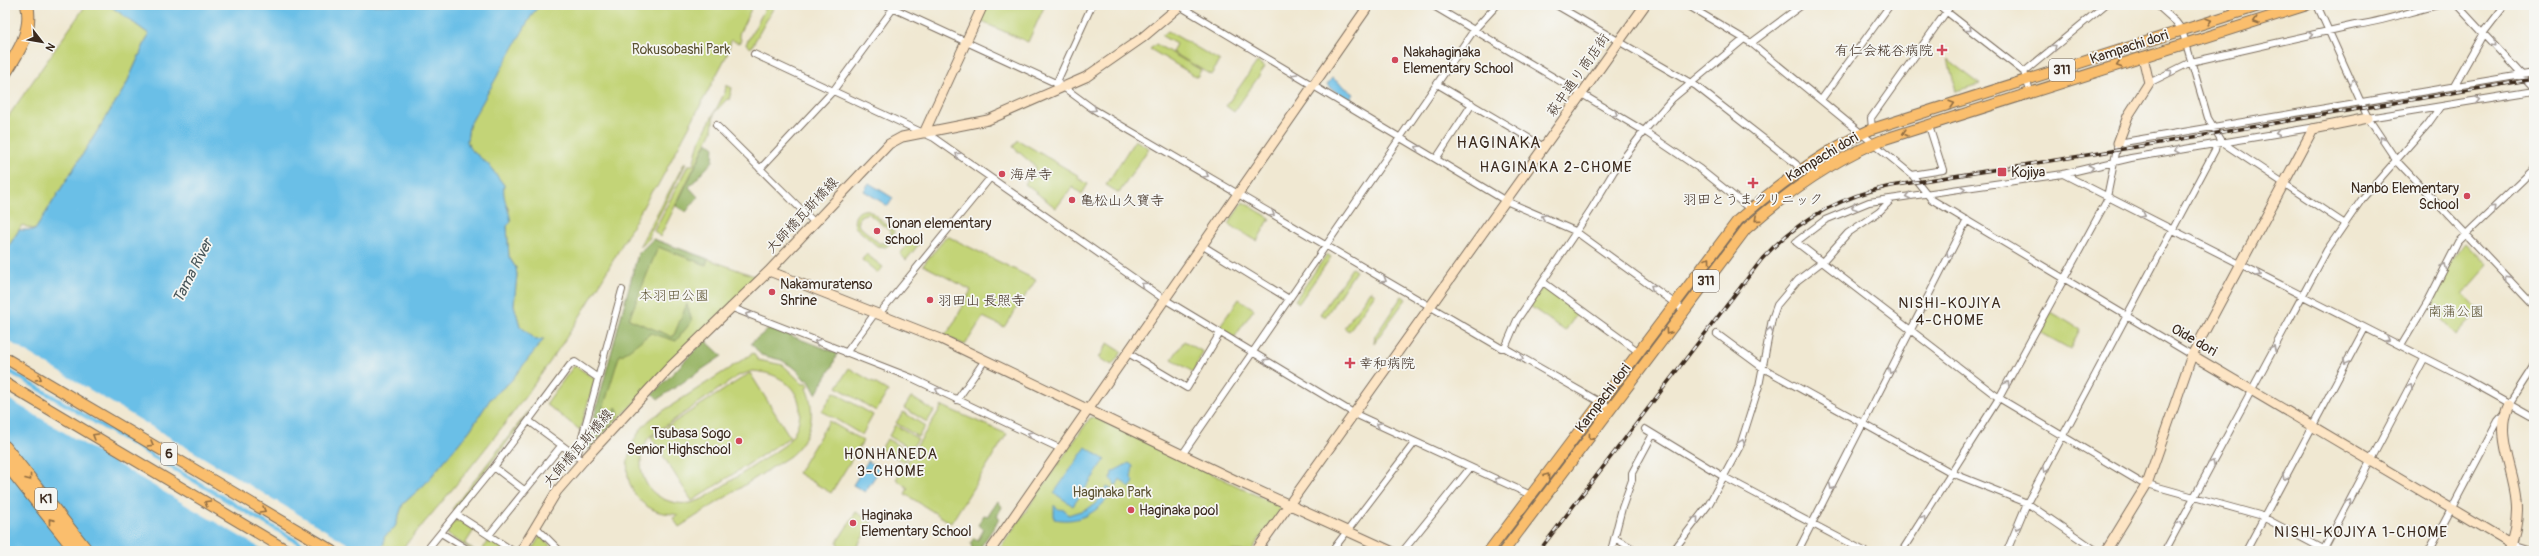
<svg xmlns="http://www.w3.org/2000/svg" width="2539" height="556" viewBox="0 0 2539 556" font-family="Pangolin,'Klee One',sans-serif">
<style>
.green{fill:#c3d477;stroke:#7f7f4a;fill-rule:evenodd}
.forest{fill:#9ab668;stroke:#6a7043}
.water{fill:#6abfe7;stroke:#527482}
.pier{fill:#f0e8d2}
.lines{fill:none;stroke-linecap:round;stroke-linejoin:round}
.street-casing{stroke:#7a6c5d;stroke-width:8}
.secondary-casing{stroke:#7a6c5d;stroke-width:11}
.primary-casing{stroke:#7a6c5d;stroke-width:12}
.highway-casing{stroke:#7a6c5d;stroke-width:14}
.street{stroke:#fff;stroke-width:6}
.secondary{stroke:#fde5c5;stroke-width:9}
.primary{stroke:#fabe6d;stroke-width:10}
.highway{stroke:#fabe6d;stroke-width:12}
.rail-casing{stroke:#3b2a1e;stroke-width:3.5}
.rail{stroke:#f6f6f2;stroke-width:2;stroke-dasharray:6;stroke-linecap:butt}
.oneway{stroke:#916d42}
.oneway2{stroke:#a79f9a}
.poi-dot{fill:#d1495b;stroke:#f6f6f2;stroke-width:1.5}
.labels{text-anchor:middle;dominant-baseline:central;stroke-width:3.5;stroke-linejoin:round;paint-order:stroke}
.shield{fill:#f6f6f2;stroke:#73675e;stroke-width:1}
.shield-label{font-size:13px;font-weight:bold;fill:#3b2a1e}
.street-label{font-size:14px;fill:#3b2a1e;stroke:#f6f6f2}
.park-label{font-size:14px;fill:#5d5434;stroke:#f6f6f2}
.poi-label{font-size:14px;fill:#3b2a1e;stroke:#f6f6f2;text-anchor:start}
.neighbourhood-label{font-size:15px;letter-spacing:1px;fill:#3b2a1e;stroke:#f6f6f2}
.water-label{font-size:15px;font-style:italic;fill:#49575a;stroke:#f6f6f2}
.quarter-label{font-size:16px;letter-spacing:1px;fill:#3b2a1e;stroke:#f6f6f2}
</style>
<rect width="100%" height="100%" fill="#f6f6f2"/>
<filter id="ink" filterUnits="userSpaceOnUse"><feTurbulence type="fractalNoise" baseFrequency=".025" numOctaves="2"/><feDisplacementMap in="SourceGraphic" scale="8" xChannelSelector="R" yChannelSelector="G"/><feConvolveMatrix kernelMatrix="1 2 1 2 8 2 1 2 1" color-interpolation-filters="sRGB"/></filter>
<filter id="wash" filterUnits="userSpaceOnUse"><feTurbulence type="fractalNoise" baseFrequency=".012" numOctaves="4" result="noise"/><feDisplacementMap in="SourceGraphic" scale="16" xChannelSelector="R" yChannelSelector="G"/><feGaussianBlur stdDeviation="0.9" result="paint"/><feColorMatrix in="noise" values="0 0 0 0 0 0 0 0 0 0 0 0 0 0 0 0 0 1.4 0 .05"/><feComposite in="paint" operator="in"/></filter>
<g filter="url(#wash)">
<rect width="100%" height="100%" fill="#f0e8d2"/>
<!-- green -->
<path class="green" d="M 86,5 L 109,5 L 149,34 L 125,87 L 35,230 L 22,225 L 5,252 L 5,121 Z
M 540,5 L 753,5 L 739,34 L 741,40 L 739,43 L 731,40 L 727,55 L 657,187 L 653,189 C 624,240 597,292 564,341 C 515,415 458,484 400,551 L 377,551 L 384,544 L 384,537 L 395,527 L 403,504 L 425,484 L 470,430 L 491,398 L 510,382 L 543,339 L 536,340 L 520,326 L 514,305 L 517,275 L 516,268 L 509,257 L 507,226 L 509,210 L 502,196 L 504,185 L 488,164 L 470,149 L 467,141 L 469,126 L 533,12 Z
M 767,5 L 775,5 L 751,48 L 746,44 Z
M 987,5 L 1045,5 L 1028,42 L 980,21 Z
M 1168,31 L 1220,61 L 1211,75 L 1172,52 L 1176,44 L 1162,36 Z
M 1156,44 L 1201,70 L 1197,77 L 1150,49 Z
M 1948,60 L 1980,84 L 1956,91 Z
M 1257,62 L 1265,67 L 1234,112 L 1226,106 Z
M 726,85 L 732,88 L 729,100 L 727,99 L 714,113 L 712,131 L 660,237 L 654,231 L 688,165 L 693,165 L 699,142 L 725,92 Z
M 1018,140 L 1079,176 L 1078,178 L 1088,184 L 1082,194 L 1072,187 L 1056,208 L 1025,184 L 1036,167 L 1013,147 Z
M 1135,140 L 1149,148 L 1119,193 L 1106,185 Z
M 685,162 L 685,165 L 649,235 L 650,238 L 639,247 Z
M 1243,202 L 1270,218 L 1257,241 L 1228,224 Z
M 869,210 L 894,231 L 893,241 L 886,247 L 877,246 L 855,227 C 852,217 858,208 869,210 ZM 868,213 L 891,232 L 890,239 L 887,243 L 879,243 L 858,225 L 860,216 Z
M 947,236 L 1036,280 L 1004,327 L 983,317 L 965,345 L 945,336 L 954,323 L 971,290 L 923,265 Z
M 913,238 L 920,243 L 906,260 L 900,254 Z
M 653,239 L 757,277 L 588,450 L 586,447 L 638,254 Z
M 2466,242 L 2488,265 L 2462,294 L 2479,310 L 2456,335 L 2430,306 L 2452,259 Z
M 866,254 L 883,267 L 878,273 L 862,260 Z
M 1327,254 L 1331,257 L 1299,303 L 1295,300 Z
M 1352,268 L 1356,271 L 1325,317 L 1320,314 Z
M 1543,286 L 1579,311 L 1565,331 L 1530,306 Z
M 1370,291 L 1375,294 L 1349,331 L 1344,328 Z
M 1402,296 L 1406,299 L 1374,343 L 1375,336 Z
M 1239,299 L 1254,309 L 1234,338 L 1219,327 Z
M 1676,311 L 1614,397 L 1612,395 L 1676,310 Z
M 2051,312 L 2080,329 L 2070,349 L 2040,332 Z
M 1184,341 L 1203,352 L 1193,372 L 1172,359 Z
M 1108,343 L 1122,352 L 1112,365 L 1099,358 Z
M 753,353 L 758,360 L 783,365 L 803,384 L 807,382 L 809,386 L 806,388 C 817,413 811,438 790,456 L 679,527 L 673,518 L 678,515 C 670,513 662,514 654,510 C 615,492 623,441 652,418 ZM 752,371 C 796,373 816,411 785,445 C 766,458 746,471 726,484 C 716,490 706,499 694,502 C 678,507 654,499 646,483 C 638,467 640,452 649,437 L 738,376 Z
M 576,366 L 595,379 L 580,430 L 546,404 L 573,367 Z
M 849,368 L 888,391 L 876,411 L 837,387 Z
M 750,373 L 790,437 L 692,501 L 651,437 Z
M 834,392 L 873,415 L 862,435 L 822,411 Z
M 542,394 L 508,441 L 454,510 L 452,509 Z
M 911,397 L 934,411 L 927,422 L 904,408 Z
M 942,406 L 1007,434 L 951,523 L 905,494 L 908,488 L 896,479 Z
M 903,412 L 925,426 L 918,437 L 896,423 Z
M 1094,417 L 1281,507 L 1281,509 L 1251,551 L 998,551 L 1090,418 Z
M 829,421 L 863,441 L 831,493 L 798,473 Z
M 895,425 L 918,439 L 911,449 L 889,436 Z
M 887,439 L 910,452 L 904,462 L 881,449 Z
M 856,512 L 872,522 L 856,548 L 860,551 L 840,551 L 837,542 Z
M 454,521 L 460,521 L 507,551 L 482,551 L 488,540 L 474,530 L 465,544 L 476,551 L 474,551 L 448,535 L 447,530 Z
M 540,536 L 556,551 L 531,551 Z"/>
<!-- forest -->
<path class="forest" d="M 707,142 L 714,146 L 713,161 L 689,187 L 698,197 L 686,212 L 676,206 Z
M 653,239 L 708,259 L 706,265 L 658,247 L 629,319 L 673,337 L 687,304 L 692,321 L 676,341 L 651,333 L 622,355 L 620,353 L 600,419 L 609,421 L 616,407 L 619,414 L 588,450 L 586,447 L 638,254 Z
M 770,328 L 837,353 L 833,365 L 816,394 L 808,379 L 805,380 L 796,369 L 781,360 L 761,355 L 751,343 Z
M 705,340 L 722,356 L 658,399 L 653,394 Z
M 998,501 L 1002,507 L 997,516 L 1000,518 L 978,551 L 971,551 L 972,546 L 970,544 L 974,538 L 978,540 L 984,529 L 978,525 L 984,515 L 988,516 Z"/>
<!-- water -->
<path class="water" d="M 109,5 L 540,5 L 533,13 L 469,126 L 467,141 L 470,149 L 488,164 L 504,185 C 502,199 509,208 511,222 L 507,226 L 509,257 L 516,268 L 517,275 L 514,305 L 520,326 L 536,340 L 544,339 L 510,382 L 491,398 L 470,430 L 425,484 L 403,504 L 395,527 L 384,537 L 384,544 L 377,551 L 5,551 L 5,252 L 19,230 L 35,230 L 125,87 L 149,34 Z
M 1332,78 L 1354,94 L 1349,101 L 1327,85 Z
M 869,183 L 893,198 L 888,206 L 864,191 Z
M 1086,447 L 1105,460 L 1073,506 L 1054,493 Z
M 868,461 L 880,469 L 865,492 L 853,485 Z
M 1129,463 L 1133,466 L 1131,478 L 1134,482 L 1130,488 L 1120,479 L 1116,486 L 1111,479 L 1112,472 Z
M 1107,487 L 1114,491 C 1098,512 1080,524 1054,519 L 1054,505 L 1058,509 L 1065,510 L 1068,515 L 1087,509 L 1095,504 Z"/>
<!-- pier -->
<path class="pier" d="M 5,338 L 10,342 L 360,551 L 317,551 L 5,366 Z
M 5,371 L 309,551 L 265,551 L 186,505 L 5,397 Z"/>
</g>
<g filter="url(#ink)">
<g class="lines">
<defs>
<path id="street" d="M 886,5 L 1062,86 L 1093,109 L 1501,348 L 1505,348 L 1612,409
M 1178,5 L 1506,201 L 1575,231 L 1684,310
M 1432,5 L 1644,131 L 1700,169 L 1750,209
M 1556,5 L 1696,86 L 1796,164 L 1801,171
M 1687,5 L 1751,43 L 1912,175 L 1931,199 L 2192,355
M 1938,5 L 2024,72 L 2031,94
M 2157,5 L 2176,22 L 2182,30 L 2208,118 L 2223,143 L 2345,224
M 2317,5 L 2368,118 L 2396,160 L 2534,306
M 2457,5 L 2534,88
M 1751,43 L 1802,5
M 754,54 L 934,138 L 1161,297 L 1355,414 L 1533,496
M 2024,72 L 2105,5
M 2149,83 L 2191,62 L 2355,25 C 2383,22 2410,11 2438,5
M 1056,84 L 1092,5
M 1437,84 L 1544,147
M 2454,86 L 2485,31 L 2505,5
M 1821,100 L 1890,5
M 2368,118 L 2534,91
M 716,125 L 814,222
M 2316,127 L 2131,158 L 2063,174 L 1869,202 L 1825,220 L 1796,242 L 1999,398 L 2140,482 L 2259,515 L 2327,551
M 1872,129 L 1871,118 L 1951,5
M 1436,159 L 1472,104
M 760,169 L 833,91 L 895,6
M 2063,174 L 2466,379 L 2534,417
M 1912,175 L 1943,170 L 1929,126
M 1203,246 L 1289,299
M 1543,282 L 1639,352
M 730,307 L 912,378 L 1061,449
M 1717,334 L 1763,368 L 1952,473 L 2027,503 L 2097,551
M 2401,346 L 2428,301 L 2458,242 L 2534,169
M 1505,348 L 1517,320 L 1590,211 L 1614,171 L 1644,131 L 1672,99 L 1744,39
M 846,353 L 873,316 L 879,314 L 990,178
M 1128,353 L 1187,388 L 1220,333
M 957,400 L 985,360
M 2509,404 L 2534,365
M 529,421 L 579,458
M 1645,429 L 1724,477 L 1864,551
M 1182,455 L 1474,30 L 1497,5
M 577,456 L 622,290
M 494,467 L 524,490
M 456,514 L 513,551
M 535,526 L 560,551
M 441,533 L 470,551
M 489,535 L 561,446
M 1616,539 L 1637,551
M 2511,544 L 2533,551
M 426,551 L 494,467 L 570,365 L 575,362 L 598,378
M 1332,551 L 1415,442
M 1403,551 L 1470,468
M 1611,551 L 1622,508 L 1632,480 L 1632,473 L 1653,434
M 1673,551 L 1709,504 L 1740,446 L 1759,386 L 1772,319 L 1777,305 L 1798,280 L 1823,261 L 1848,233 L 1879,212 L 1892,199
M 1798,551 L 1967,220
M 1902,551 L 1999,398 L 2106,202 L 2118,143 L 2534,73
M 2007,551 L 2027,503 L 2215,150 L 2216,144
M 2165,551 L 2327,250 L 2362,199 L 2428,124 L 2440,107
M 2246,551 L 2365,328
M 2323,551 L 2424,359
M 2429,551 L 2498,421 L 2505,413"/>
<path id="secondary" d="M 924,133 L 983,5
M 2118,143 L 2128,116 L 2149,83 L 2143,57
M 769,271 L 941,339 L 1237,481 L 1391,551
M 2192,355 L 2511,544
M 521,551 L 557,491 L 583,461 L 668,369 L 769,271 L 889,144 L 902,137 L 988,120 L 1086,77 L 1142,38 L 1181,5
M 990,551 L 1369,5
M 1256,551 L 1645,5
M 2106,551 L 2147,484 L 2192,355 L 2313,129 L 2368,118
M 2509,551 C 2515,535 2519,517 2517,500 C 2514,468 2494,434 2509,404"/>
<path id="primary" d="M 5,358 L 333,551
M 5,383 L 288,551
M 1489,551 L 1738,220 C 1778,185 1823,151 1872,129 L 2262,5
M 1504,551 L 1746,229 C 1786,193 1834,159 1885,139 L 2307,5"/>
<path id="highway" d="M 5,73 C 18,53 33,30 27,5
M 5,447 L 87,551
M 5,462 L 76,551"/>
</defs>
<!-- street casing -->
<use href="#street" class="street-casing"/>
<!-- secondary casing -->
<use href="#secondary" class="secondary-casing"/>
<!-- primary casing -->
<use href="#primary" class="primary-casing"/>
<!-- highway casing -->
<use href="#highway" class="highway-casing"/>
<!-- street -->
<use href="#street" class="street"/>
<!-- secondary -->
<use href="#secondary" class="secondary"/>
<!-- primary -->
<use href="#primary" class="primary"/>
<!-- highway -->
<use href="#highway" class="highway"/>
<defs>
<path id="rail" d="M 1539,551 L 1762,259 C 1797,220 1839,197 1891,186 L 2100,153 L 2534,79"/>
</defs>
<!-- rail casing -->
<use href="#rail" class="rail-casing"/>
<!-- rail -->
<use href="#rail" class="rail"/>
</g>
<!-- one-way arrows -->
<defs><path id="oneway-chevron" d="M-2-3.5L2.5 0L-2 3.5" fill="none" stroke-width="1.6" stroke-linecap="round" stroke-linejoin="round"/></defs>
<g class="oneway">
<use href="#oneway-chevron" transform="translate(2209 21) rotate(-17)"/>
<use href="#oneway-chevron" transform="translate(2256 21) rotate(162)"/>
<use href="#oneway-chevron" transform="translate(2119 65) rotate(162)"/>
<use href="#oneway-chevron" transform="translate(1952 104) rotate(-17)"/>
<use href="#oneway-chevron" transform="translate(1905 133) rotate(163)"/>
<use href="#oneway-chevron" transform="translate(1757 219) rotate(138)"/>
<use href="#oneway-chevron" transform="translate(1708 260) rotate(-53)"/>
<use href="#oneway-chevron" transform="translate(1668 332) rotate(126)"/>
<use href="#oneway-chevron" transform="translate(39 378) rotate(30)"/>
<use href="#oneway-chevron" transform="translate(95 436) rotate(-149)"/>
<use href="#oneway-chevron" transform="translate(1591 437) rotate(127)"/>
<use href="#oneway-chevron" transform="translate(151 444) rotate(30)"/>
<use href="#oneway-chevron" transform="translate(1547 476) rotate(-53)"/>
<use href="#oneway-chevron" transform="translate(29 478) rotate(52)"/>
<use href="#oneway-chevron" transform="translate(207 503) rotate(-149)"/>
<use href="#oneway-chevron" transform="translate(263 510) rotate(30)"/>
<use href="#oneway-chevron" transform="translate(51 521) rotate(-129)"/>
</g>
<g class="oneway2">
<use href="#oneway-chevron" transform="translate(1969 29) rotate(38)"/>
<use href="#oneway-chevron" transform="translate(2311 35) rotate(-9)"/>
<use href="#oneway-chevron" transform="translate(2493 44) rotate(47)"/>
<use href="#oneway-chevron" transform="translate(2054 47) rotate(-39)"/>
<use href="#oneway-chevron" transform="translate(2170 72) rotate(-33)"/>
<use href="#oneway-chevron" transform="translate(1294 76) rotate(-149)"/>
<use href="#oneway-chevron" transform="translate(2353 82) rotate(-115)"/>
<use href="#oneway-chevron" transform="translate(2478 100) rotate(-10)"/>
<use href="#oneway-chevron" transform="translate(1094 109) rotate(32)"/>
<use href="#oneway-chevron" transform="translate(1615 114) rotate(31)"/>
<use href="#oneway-chevron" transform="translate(2278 133) rotate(170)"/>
<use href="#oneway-chevron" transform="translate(2382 139) rotate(-123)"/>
<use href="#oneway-chevron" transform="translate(1418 148) rotate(-149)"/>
<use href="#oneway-chevron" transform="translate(2177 150) rotate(170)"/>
<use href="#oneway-chevron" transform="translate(958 155) rotate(-145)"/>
<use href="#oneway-chevron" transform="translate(2091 168) rotate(-13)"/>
<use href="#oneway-chevron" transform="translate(1206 175) rotate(30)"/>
<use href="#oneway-chevron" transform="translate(1963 189) rotate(-7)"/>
<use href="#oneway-chevron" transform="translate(1908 196) rotate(169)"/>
<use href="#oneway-chevron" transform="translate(1854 207) rotate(160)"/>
<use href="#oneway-chevron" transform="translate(2493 208) rotate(-44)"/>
<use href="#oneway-chevron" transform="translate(1272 214) rotate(30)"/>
<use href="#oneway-chevron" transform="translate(2143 215) rotate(26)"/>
<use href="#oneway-chevron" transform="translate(1544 217) rotate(-157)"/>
<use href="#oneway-chevron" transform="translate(1949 255) rotate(117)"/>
<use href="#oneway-chevron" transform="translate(2444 266) rotate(-65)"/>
<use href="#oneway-chevron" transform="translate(2259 274) rotate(26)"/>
<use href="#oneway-chevron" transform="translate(2507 278) rotate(-134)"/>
<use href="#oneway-chevron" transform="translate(1384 280) rotate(31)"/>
<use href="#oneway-chevron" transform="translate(1144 285) rotate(-145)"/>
<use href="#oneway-chevron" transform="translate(1653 287) rotate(-144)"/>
<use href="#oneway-chevron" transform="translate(748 315) rotate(-159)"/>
<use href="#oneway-chevron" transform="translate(1770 330) rotate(-80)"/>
<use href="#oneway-chevron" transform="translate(2387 339) rotate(27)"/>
<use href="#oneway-chevron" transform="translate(817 342) rotate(-159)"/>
<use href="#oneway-chevron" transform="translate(2273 348) rotate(-62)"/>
<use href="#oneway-chevron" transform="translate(1521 358) rotate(30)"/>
<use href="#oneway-chevron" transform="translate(1266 361) rotate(-148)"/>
<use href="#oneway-chevron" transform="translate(2346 362) rotate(118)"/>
<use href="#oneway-chevron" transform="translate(1891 371) rotate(117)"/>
<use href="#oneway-chevron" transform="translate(2007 384) rotate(-62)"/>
<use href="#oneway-chevron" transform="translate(2410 387) rotate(-62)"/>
<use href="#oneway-chevron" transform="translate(938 390) rotate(-154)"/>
<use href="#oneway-chevron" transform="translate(1379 425) rotate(-156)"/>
<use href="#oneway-chevron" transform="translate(1030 434) rotate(-155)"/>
<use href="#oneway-chevron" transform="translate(1742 442) rotate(-70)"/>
<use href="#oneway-chevron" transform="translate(2212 463) rotate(-62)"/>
<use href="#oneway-chevron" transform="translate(2045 470) rotate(118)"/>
<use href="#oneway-chevron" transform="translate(2285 477) rotate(118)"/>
<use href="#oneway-chevron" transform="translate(1497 480) rotate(-156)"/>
<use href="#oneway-chevron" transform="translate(1832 487) rotate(116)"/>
<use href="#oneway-chevron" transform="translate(2349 502) rotate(-62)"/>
<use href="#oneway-chevron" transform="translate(1923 518) rotate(-57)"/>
<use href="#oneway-chevron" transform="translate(1696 519) rotate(-50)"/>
<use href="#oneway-chevron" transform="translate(2180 524) rotate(-62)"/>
<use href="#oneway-chevron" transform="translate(2017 527) rotate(113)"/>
</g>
</g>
<!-- markers -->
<g class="poi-dot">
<path d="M1940 44h4v4h4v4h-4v4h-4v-4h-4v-4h4z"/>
<circle cx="1395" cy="60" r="4"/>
<rect x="1997" y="167" width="10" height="10" rx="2"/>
<circle cx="1002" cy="174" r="4"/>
<path d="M1751 177h4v4h4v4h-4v4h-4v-4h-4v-4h4z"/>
<circle cx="2467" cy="196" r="4"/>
<circle cx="1072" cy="200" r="4"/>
<circle cx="877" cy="231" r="4"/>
<circle cx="772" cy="292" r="4"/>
<circle cx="930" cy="300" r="4"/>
<path d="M1348 357h4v4h4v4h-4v4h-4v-4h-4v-4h4z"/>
<circle cx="739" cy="441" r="4"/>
<circle cx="1131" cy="510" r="4"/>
<circle cx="853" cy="523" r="4"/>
</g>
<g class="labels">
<!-- shield labels -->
<g class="shield">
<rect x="2049" y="59" width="26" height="22" rx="3"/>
<rect x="1693" y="270" width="26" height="22" rx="3"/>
<rect x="161" y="443" width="16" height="22" rx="3"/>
<rect x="35" y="488" width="22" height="22" rx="3"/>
</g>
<g class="shield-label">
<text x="2062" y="70">311</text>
<text x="1706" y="281">311</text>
<text x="169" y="454">6</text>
<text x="46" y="499">K1</text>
</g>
<!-- street labels -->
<g class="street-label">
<text transform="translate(2129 47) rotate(-18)">Kampachi dori</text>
<text transform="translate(1578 75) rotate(-55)">萩中通り商店街</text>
<text transform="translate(1822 157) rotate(-31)">Kampachi dori</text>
<text transform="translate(802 215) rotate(-47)">大師橋瓦斯橋線</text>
<text transform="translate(2194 340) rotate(30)">Oide dori</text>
<text transform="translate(1603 398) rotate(-53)">Kampachi dori</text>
<text transform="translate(578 448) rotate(-49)">大師橋瓦斯橋線</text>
</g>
<!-- park labels -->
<g class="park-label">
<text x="681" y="49">Rokusobashi Park</text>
<text x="674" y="295">本羽田公園</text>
<text x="2456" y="311">南蒲公園</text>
<text x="1112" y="492">Haginaka Park</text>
</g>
<!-- poi labels -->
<g class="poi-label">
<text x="1933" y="50" text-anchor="end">有仁会糀谷病院</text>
<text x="1403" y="52">Nakahaginaka<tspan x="1403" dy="16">Elementary School</tspan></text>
<text x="2011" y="172">Kojiya</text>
<text x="1010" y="174">海岸寺</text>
<text x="2459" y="188" text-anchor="end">Nanbo Elementary<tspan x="2459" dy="16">School</tspan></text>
<text x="1753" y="199" text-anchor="middle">羽田とうまクリニック</text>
<text x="1080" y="200">亀松山久寶寺</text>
<text x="885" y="223">Tonan elementary<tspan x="885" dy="16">school</tspan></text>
<text x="780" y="284">Nakamuratenso<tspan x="780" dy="16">Shrine</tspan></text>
<text x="938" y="300">羽田山 長照寺</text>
<text x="1359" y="363">幸和病院</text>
<text x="731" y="433" text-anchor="end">Tsubasa Sogo<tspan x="731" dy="16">Senior Highschool</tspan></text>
<text x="1139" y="510">Haginaka pool</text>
<text x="861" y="515">Haginaka<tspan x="861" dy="16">Elementary School</tspan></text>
</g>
<!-- neighbourhood labels -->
<g class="neighbourhood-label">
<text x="1556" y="167">HAGINAKA 2-CHOME</text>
<text x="1950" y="303">NISHI-KOJIYA<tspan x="1950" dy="17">4-CHOME</tspan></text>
<text x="891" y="454">HONHANEDA<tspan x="891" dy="17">3-CHOME</tspan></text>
<text x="2361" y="532">NISHI-KOJIYA 1-CHOME</text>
</g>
<!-- water labels -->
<g class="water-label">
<text transform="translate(193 271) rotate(-63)">Tama River</text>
</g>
<!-- quarter labels -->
<g class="quarter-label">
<text x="1499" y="143">HAGINAKA</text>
</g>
</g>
<!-- margin -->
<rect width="2539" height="556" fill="none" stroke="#f6f6f2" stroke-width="20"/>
<!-- north arrow -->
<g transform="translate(42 42) rotate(121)" stroke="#f6f6f2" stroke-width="3" paint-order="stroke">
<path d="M0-3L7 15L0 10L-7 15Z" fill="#3b2a1e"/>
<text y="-6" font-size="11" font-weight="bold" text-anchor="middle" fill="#3b2a1e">N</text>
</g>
</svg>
